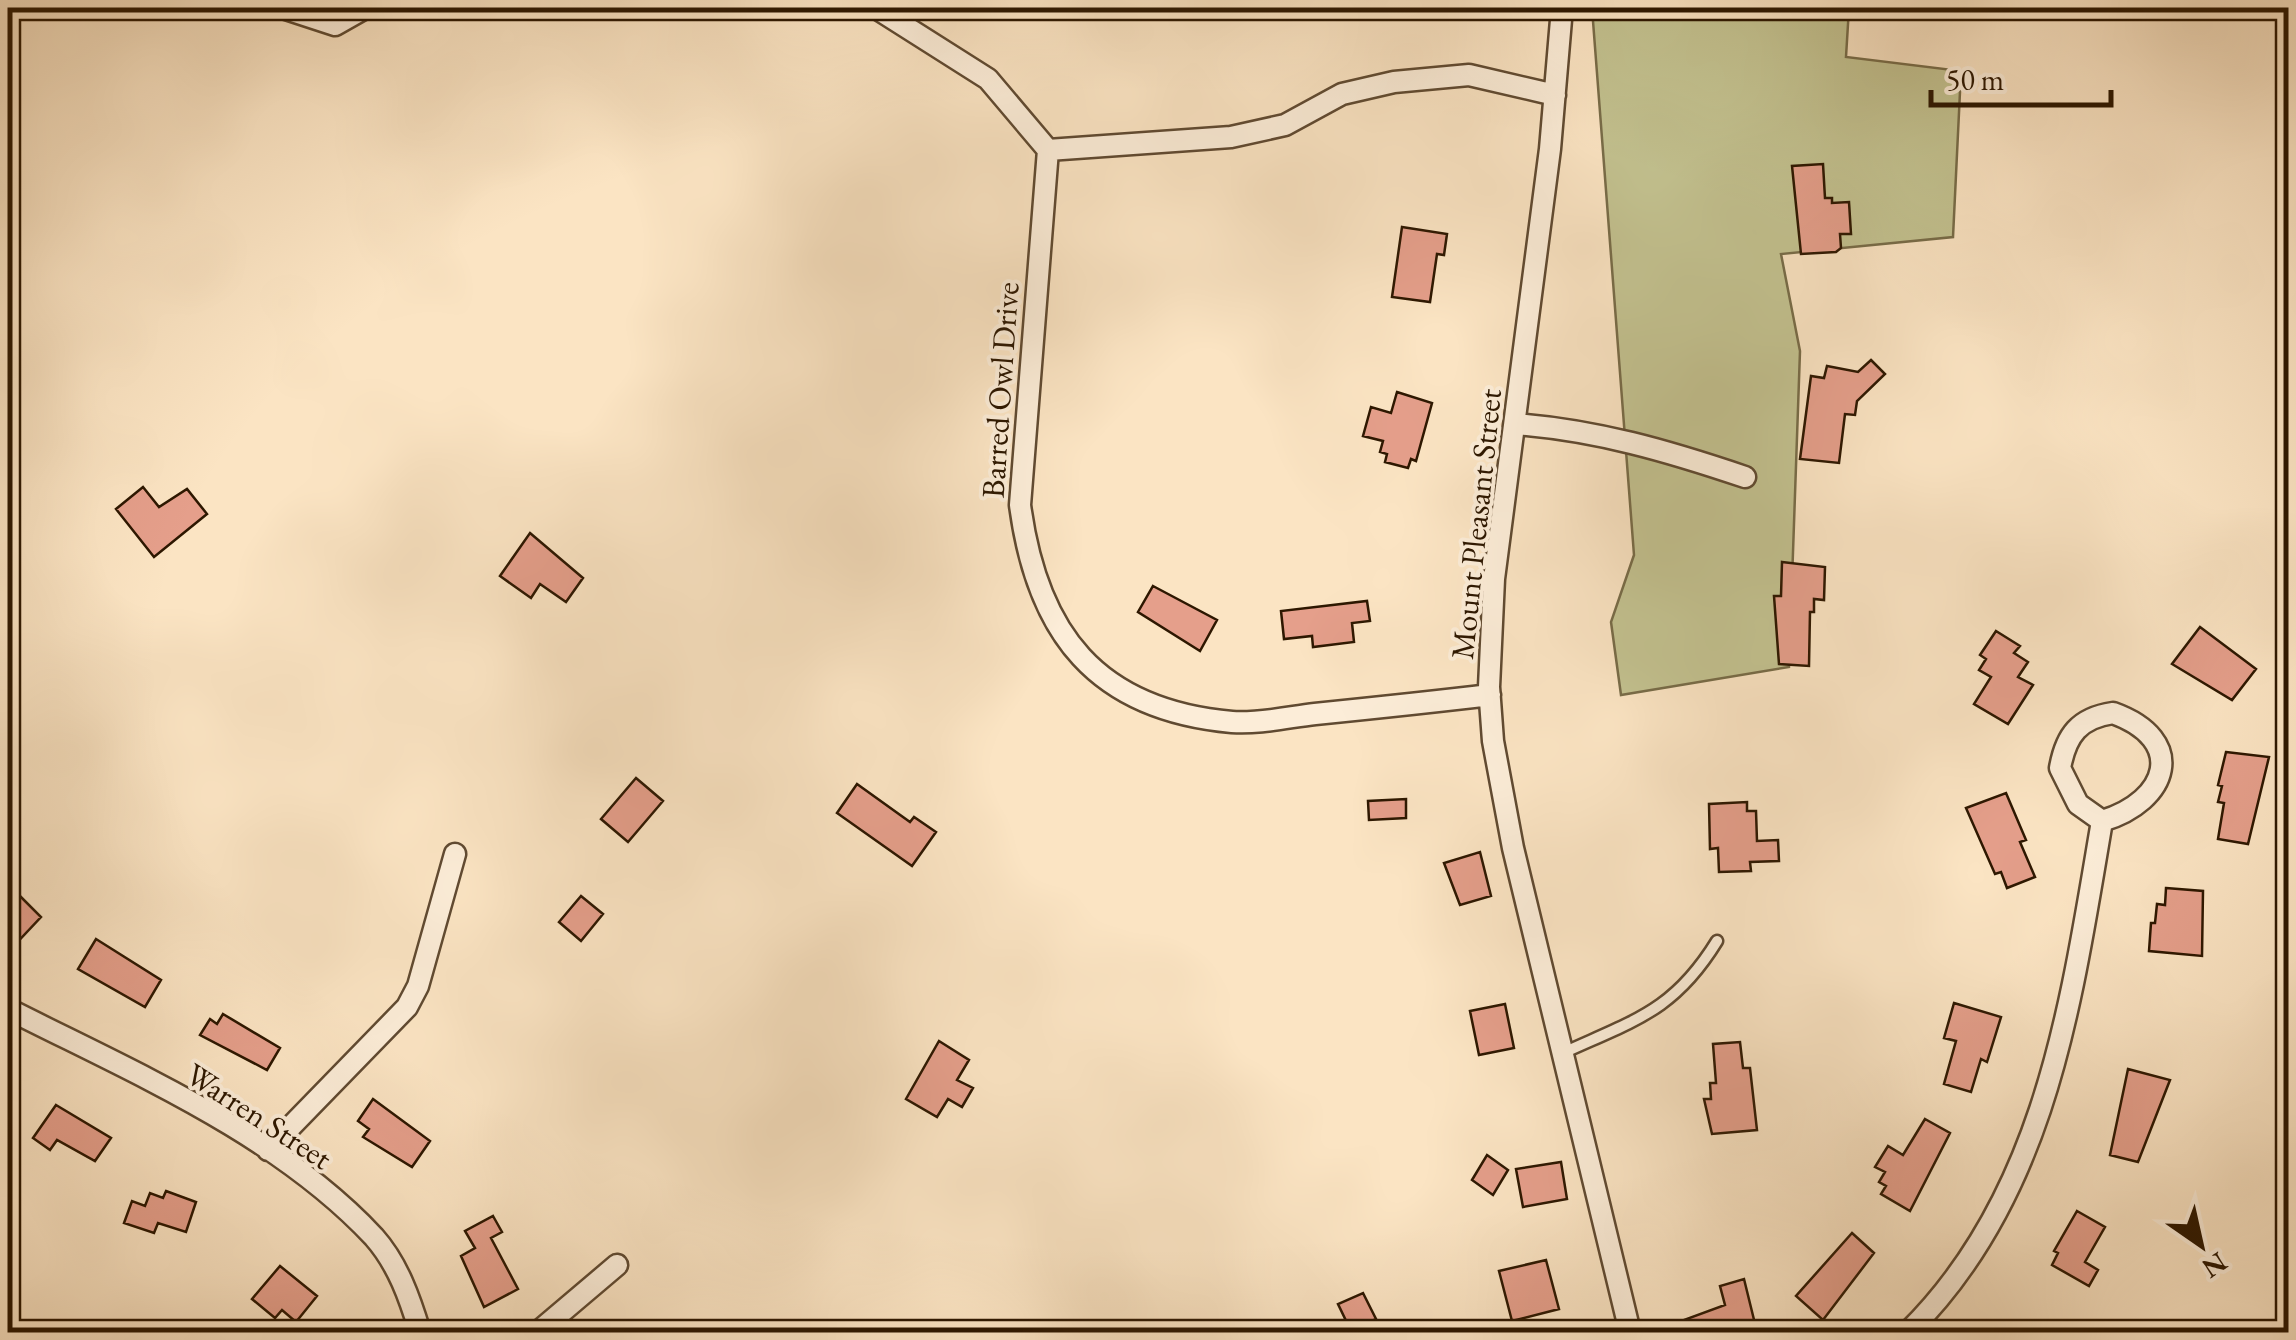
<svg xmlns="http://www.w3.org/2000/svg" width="2296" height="1340" viewBox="0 0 2296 1340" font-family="'EB Garamond',serif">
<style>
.green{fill:#c3c290;stroke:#786c48;stroke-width:2.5}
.building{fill:#e59f8b;stroke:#2d1700;stroke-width:2.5}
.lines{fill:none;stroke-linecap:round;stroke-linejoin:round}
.service-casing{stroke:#604a31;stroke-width:15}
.minor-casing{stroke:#604a31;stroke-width:25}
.service{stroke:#fcedd8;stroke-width:10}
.minor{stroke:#fcedd8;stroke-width:20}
.labels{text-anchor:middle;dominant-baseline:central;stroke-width:8;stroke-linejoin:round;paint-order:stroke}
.street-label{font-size:32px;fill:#2d1700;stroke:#fcedd8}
</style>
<rect width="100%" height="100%" fill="#fbe4c3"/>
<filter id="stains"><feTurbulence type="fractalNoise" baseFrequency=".002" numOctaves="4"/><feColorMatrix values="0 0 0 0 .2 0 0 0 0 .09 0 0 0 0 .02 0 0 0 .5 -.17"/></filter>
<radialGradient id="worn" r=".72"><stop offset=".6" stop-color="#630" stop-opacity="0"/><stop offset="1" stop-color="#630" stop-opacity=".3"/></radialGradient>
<!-- green -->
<path class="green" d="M 1592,8 L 1849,8 L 1846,57 L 1961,71 L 1953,237 L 1781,254 L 1800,351 L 1789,667 L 1621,695 L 1611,622 L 1634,555 Z"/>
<!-- building -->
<path class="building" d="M 1823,164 L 1825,198 L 1832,198 L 1832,203 L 1849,202 L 1851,234 L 1840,234 L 1841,248 L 1836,252 L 1801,254 L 1792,166 Z
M 1402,227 L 1447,234 L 1444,255 L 1437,254 L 1430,302 L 1392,297 Z
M 1871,360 L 1885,374 L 1857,401 L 1855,415 L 1845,414 L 1839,463 L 1800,459 L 1811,376 L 1824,378 L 1827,366 L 1858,372 Z
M 1397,392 L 1432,403 L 1416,461 L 1411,459 L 1408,468 L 1385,462 L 1387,454 L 1380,452 L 1383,441 L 1363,436 L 1371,407 L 1391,413 Z
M 143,487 L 159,507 L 187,489 L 207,514 L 154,557 L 116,509 Z
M 530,533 L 583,578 L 566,602 L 540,584 L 531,598 L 500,576 Z
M 1782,562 L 1825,567 L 1824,600 L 1814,599 L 1814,612 L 1810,612 L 1809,666 L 1779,664 L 1774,596 L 1781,596 Z
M 1153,586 L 1217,620 L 1200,651 L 1138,612 Z
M 1367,601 L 1370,621 L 1352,623 L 1354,642 L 1313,647 L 1312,636 L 1284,639 L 1281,611 Z
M 2200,627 L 2256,669 L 2232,700 L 2172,664 Z
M 1996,631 L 2020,646 L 2014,653 L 2028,662 L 2018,677 L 2033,685 L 2008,724 L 1974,704 L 1991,677 L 1979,670 L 1986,659 L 1980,655 Z
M 2226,752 L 2269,757 L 2248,844 L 2218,839 L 2224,803 L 2218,802 L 2222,786 L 2218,785 Z
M 636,778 L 663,801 L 628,842 L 601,819 Z
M 857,784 L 910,822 L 914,817 L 936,832 L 912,866 L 837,813 Z
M 2006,793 L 2026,840 L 2020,842 L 2035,877 L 2007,888 L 2001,872 L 1995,874 L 1966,808 Z
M 1406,799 L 1406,818 L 1369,820 L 1368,801 Z
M 1747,802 L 1747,811 L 1756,811 L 1757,841 L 1778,840 L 1779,861 L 1750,862 L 1751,871 L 1719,872 L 1718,848 L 1710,849 L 1709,804 Z
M 1480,852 L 1491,896 L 1460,905 L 1444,863 Z
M 8,884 L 41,917 L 8,952 Z
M 2166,888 L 2203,891 L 2202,956 L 2149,951 L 2151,923 L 2155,923 L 2157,904 L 2165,905 Z
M 581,896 L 603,914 L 581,941 L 559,922 Z
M 96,939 L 161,980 L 145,1007 L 78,969 Z
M 1954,1003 L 2001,1017 L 1987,1062 L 1981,1059 L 1971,1092 L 1944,1084 L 1956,1041 L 1944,1038 Z
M 1505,1004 L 1514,1048 L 1479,1055 L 1470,1011 Z
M 223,1014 L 280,1048 L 267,1070 L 200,1035 L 210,1019 L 217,1024 Z
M 939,1041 L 969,1060 L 957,1080 L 973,1088 L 962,1107 L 948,1099 L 937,1117 L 906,1099 Z
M 1740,1042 L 1743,1068 L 1750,1068 L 1757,1130 L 1712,1134 L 1704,1099 L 1711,1099 L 1710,1083 L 1716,1083 L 1713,1044 Z
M 2128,1069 L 2170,1080 L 2138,1162 L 2110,1155 Z
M 373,1099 L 430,1141 L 412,1167 L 363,1137 L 369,1129 L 358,1121 Z
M 56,1105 L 111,1138 L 95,1161 L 57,1140 L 50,1150 L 33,1138 Z
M 1925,1119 L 1950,1133 L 1910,1211 L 1881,1194 L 1886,1186 L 1879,1182 L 1885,1172 L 1875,1167 L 1888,1146 L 1903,1155 Z
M 1487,1155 L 1508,1170 L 1493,1195 L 1472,1180 Z
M 1561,1162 L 1567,1199 L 1523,1207 L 1516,1169 Z
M 166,1191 L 196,1202 L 186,1232 L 158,1223 L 154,1233 L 124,1223 L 132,1201 L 145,1206 L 150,1193 L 163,1198 Z
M 2077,1211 L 2105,1227 L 2085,1262 L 2098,1270 L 2089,1286 L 2052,1265 L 2058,1253 L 2054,1251 Z
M 493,1216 L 502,1232 L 491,1238 L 518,1289 L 484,1307 L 461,1256 L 475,1248 L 465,1231 Z
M 1852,1233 L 1874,1253 L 1823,1320 L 1796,1296 Z
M 1546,1260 L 1559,1309 L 1512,1321 L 1499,1271 Z
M 280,1266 L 317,1296 L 296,1322 L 282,1310 L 275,1318 L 252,1299 Z
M 1744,1279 L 1757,1332 L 1662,1332 L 1662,1328 L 1725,1305 L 1720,1286 Z
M 1363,1293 L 1376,1319 L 1351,1331 L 1338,1304 Z"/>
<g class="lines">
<defs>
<path id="service" d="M 1563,1053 C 1635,1020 1674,1011 1717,941"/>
<path id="minor" d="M 283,8 L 335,25 L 365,8
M 876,8 L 988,79 L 1048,150 L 1020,505 C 1037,633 1096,710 1232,722 C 1259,724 1289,717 1315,714 C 1374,708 1432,702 1490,695
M 1562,8 L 1550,149 L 1494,579 L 1489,687 L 1493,741 L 1513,848 L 1630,1332
M 1048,150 L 1231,137 L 1285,125 L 1342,94 L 1394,82 L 1469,75 L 1555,95
M 1515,424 C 1596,430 1668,451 1745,477
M 2113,713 C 2188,740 2169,801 2102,821 L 2078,804 L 2060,768 C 2066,735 2079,718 2113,713 Z
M 8,1009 C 132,1072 277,1133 374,1237 C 398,1264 410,1299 420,1332
M 268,1150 L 407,1007 L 418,986 L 455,854
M 538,1332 L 617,1265
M 1908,1332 C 2046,1196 2071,1003 2102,821"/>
</defs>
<!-- service casing -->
<use href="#service" class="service-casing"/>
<!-- minor casing -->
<use href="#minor" class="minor-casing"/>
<!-- service -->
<use href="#service" class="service"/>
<!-- minor -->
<use href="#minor" class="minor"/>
</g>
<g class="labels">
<!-- street labels -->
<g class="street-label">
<text transform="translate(1000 390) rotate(-86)">Barred Owl Drive</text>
<text transform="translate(1476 524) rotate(-84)">Mount Pleasant Street</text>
<text transform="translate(259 1116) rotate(33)">Warren Street</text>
</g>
</g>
<!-- margin -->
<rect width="2296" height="1340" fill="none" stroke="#fbe4c3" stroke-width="40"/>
<rect x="10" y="10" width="2276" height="1320" fill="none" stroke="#2d1700" stroke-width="5"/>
<rect x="20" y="20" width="2256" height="1300" fill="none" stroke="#2d1700" stroke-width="2.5"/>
<!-- north arrow -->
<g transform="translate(2201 1245) rotate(146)" stroke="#fcedd8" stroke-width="8" paint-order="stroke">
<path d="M0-8L18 38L0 25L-18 38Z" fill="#2d1700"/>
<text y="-15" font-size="28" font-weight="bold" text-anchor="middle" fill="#2d1700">N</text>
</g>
<!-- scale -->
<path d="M1931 90v15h180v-15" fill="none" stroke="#2d1700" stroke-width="5"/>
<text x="1946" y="90" font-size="30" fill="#2d1700" stroke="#fcedd8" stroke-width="8" paint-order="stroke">50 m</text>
<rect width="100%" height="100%" filter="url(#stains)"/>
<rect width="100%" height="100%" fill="url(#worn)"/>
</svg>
